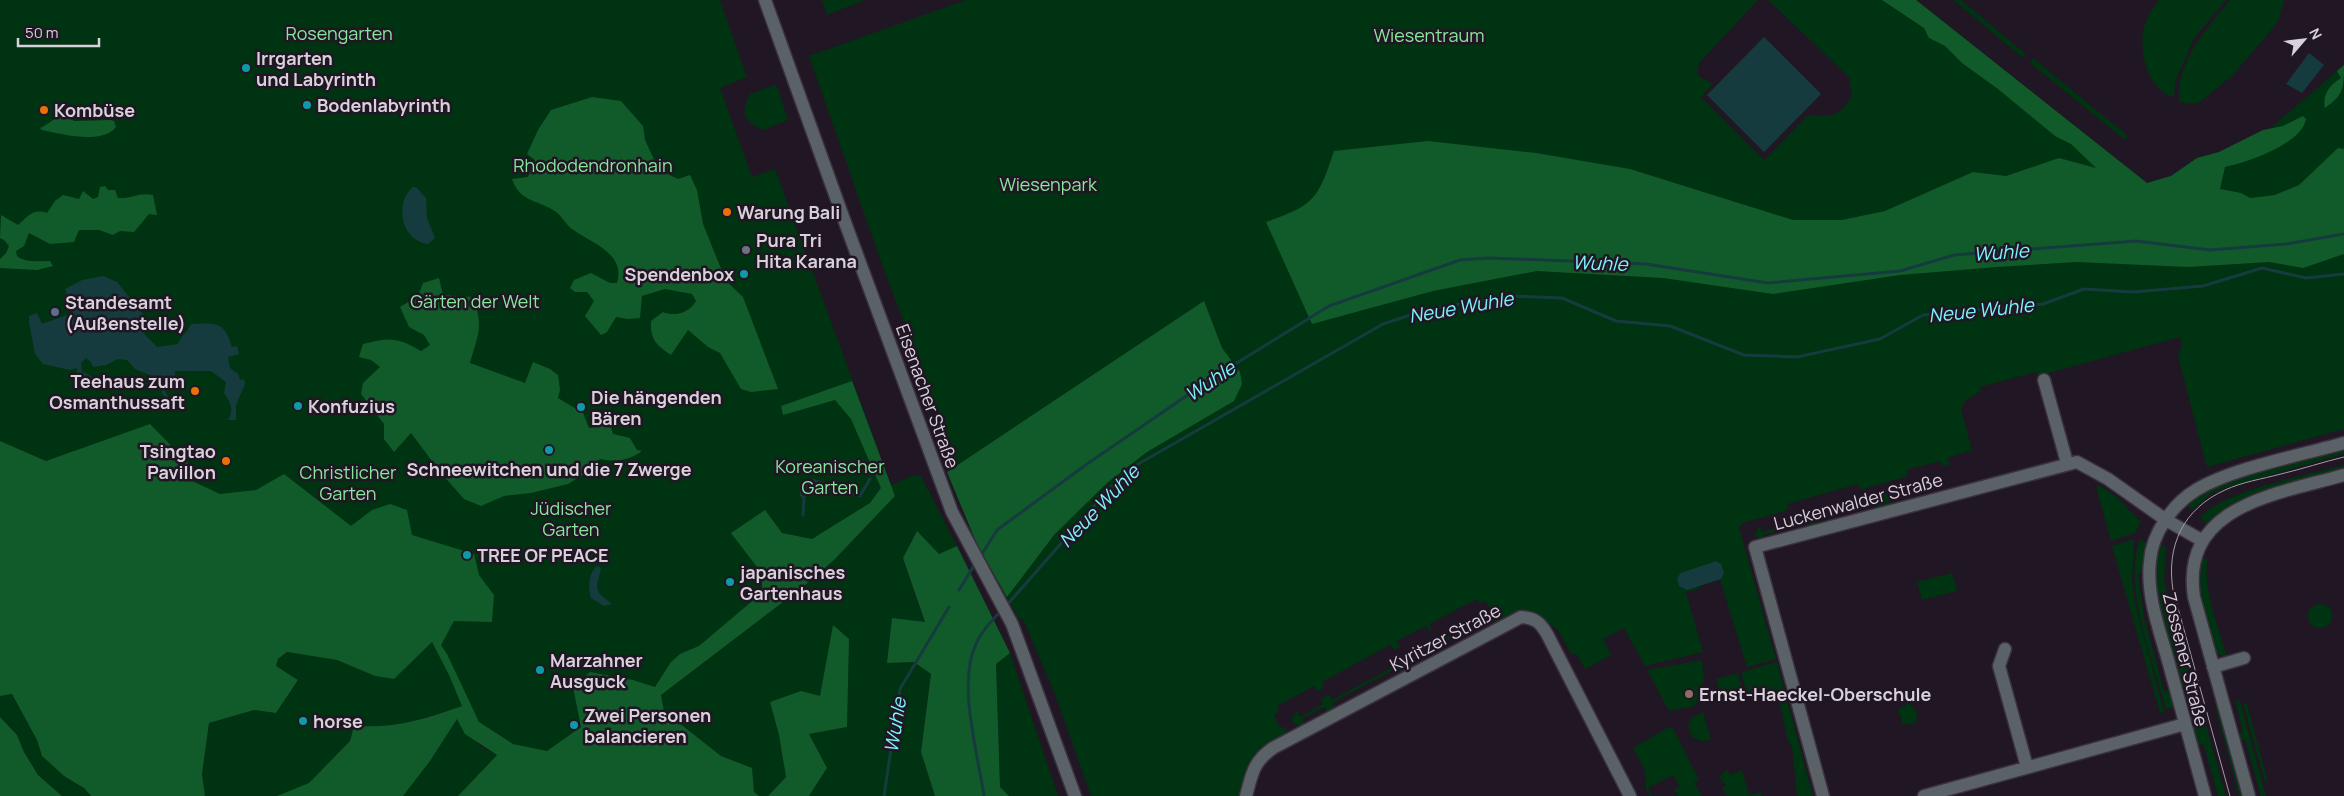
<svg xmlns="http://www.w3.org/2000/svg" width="2344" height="796" viewBox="0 0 2344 796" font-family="Manrope,sans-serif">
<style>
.green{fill:#031}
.forest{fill:#115b2b}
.water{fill:#163b3e}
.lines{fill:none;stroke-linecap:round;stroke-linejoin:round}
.stream{stroke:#163b3e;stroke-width:3}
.minor-casing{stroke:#3b303d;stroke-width:15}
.minor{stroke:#5a6268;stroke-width:12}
.tram{stroke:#a49ba6;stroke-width:1}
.culture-dot{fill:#0f9aa8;stroke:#211623;stroke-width:2}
.food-dot{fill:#e8710a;stroke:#211623;stroke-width:2}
.worship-dot{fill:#6b7280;stroke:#211623;stroke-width:2}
.service-dot{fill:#5c6f8a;stroke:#211623;stroke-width:2}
.education-dot{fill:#8d6e63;stroke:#211623;stroke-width:2}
.labels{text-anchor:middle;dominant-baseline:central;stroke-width:5;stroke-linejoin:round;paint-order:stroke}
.park-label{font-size:18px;fill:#88e69d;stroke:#211623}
.poi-label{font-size:18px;font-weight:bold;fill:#d8d0da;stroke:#211623;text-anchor:start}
.street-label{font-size:18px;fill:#d8d0da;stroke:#211623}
.water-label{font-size:19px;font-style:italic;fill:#7cf3fd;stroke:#211623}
</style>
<rect width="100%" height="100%" fill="#211623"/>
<!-- green -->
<path class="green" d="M 0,0 L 720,0 L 747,77 L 720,88 L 752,177 L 775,169 L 891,485 L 914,475 L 921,476 L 957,546 L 939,554 L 916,531 L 903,559 L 925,623 L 892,618 L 887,663 L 914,662 L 931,674 L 921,752 L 935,796 L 809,796 L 827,768 L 809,734 L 846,727 L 833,625 L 821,697 L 770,702 L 779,735 L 786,777 L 768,796 L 759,796 L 754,792 L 751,768 L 721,756 L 664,711 L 661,695 L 804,586 L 834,560 L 895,496 L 893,492 L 655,688 L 663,774 L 490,742 L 462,706 C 421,720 397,728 354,726 L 350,741 L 309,784 L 277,796 L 205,796 L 202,774 L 209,723 L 254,710 L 276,713 L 298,680 L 276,666 L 278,659 L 288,652 L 337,660 L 375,676 L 46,461 L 0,441 Z
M 822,0 L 865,0 L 827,15 Z
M 966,0 L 1758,0 L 1699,63 L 1697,75 L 1713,84 L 1701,97 L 1764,160 L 1808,115 C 1833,116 1839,118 1852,95 L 1849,77 L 1768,0 L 1916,0 L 2147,183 L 2171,176 L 2197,158 L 2212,157 L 2259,138 L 2344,65 L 2344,429 L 2207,467 L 2178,357 L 2182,345 L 2180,337 L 2038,376 L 2036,372 L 1980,387 L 1981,391 L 1966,400 L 1961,409 L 1972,450 L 1948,458 L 1949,465 L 1942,466 L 1940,461 L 1906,470 L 1908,476 L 1860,490 L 1858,484 L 1787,504 L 1788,510 L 1743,523 L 1739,527 L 1776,659 L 1747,667 L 1720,579 L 1723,577 L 1687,589 L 1699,586 L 1699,589 L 1686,592 L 1703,652 L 1645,666 L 1624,628 L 1603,639 L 1611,655 L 1585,669 L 1576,653 L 1572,655 L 1558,630 L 1535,614 L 1524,611 L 1515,613 L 1494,622 L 1486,614 L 1491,611 L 1486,601 L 1480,604 L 1477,599 L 1429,624 L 1432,630 L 1429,631 L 1426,626 L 1397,641 L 1400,647 L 1394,650 L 1390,645 L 1322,682 L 1324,688 L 1317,691 L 1314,686 L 1277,706 L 1279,712 L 1274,715 L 1280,728 L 1286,726 L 1285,735 L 1261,749 L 1255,755 L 1238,796 L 1091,796 L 1055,694 L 1023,619 L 1019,619 L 977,544 L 947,472 L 1016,426 L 957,465 L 879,256 L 809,56 Z
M 1953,0 L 1961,0 L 2026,54 L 2023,58 Z
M 2159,0 L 2226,0 L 2194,38 L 2175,82 L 2174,97 C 2148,91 2140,55 2143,32 C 2145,20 2152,9 2159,0 Z
M 2230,0 L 2284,0 L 2278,22 L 2233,75 L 2200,102 L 2191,104 L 2179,102 C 2175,63 2207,28 2230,0 Z
M 2033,58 L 2128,136 L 2125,140 L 2030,63 Z
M 775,85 L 777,86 L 788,120 L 763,130 C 744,122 740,113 750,94 Z
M 2344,448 L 2344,454 L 2221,489 L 2211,494 L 2192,510 L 2186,505 C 2215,476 2303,460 2344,448 Z
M 2344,465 L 2344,470 L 2238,501 L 2208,524 L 2200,517 C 2226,490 2306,475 2344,465 Z
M 2099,485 L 2117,497 L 2141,522 L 2135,533 L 2111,541 L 2096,487 Z
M 1887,490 L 1888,497 L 1892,497 L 1890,500 L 1891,505 L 1876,510 L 1874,504 L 1819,519 L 1821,525 L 1806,529 L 1804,523 L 1763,535 L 1764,541 L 1756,536 L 1756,532 L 1760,526 L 1762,532 L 1798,522 L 1797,516 L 1803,514 L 1805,520 L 1873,501 L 1872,494 Z
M 2134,539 L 2132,581 L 2135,603 L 2164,712 L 2160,713 L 2112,546 Z
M 2140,540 L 2149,542 L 2145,574 L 2138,574 L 2144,617 L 2164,691 L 2171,689 L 2175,706 L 2166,709 C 2154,664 2122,584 2140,540 Z
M 2160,545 L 2166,547 L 2164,581 L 2196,701 L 2186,704 C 2173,657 2145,593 2160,545 Z
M 2203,558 L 2208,559 C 2201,585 2220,631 2227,658 L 2215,653 C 2206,620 2195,592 2203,558 Z
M 1952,573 L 1957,591 L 1922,600 L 1917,582 Z
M2308 616a12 12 0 1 1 24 0a12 12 0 1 1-24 0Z
M 1470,618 L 1476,618 L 1480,622 L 1481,627 L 1477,633 L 1474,627 L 1440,645 L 1443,651 L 1440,653 L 1436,647 L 1404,664 L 1407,670 L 1401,674 L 1397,668 L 1332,703 L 1335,709 L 1328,712 L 1324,707 L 1302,719 L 1305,725 L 1301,727 L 1293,723 L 1292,718 L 1297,711 L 1300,717 L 1323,704 L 1321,699 L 1329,694 L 1332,700 L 1393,667 L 1391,661 L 1397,657 L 1401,663 L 1435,644 L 1432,639 L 1436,637 L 1439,642 L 1472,624 Z
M 1010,653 L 1058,796 L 1009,796 L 1000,787 L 996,664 Z
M 1702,660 L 1704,681 L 1695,706 L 1669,711 L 1647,670 Z
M 1777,662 L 1813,796 L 1797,796 L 1792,747 L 1788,741 L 1778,695 L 1770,697 L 1768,693 L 1748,698 L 1741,672 Z
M 1738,673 L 1743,693 L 1722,699 L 1716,679 Z
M 12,694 L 37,740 L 42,756 L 64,776 L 84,787 L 90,796 L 62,796 L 38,775 L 24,752 L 17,735 L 0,717 L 0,696 Z
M 2235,700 L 2240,701 L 2266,796 L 2261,796 L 2245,739 L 2238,741 L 2236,734 L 2243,732 Z
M 1910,703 L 1917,713 L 1916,723 L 1903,725 L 1898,709 Z
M 2243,703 L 2247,704 L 2268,782 L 2265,782 Z
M 2218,705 L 2243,796 L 2239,796 L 2215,706 Z
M 2201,707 L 2226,796 L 2218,796 L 2203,743 L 2197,745 L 2187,710 Z
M 1703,712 L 1711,740 L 1702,741 L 1692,737 L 1688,725 L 1692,717 Z
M 457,719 L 480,746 L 497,755 L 458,796 L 403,796 L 430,761 Z
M 1669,727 L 1673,728 L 1699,780 L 1694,783 L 1702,796 L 1678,796 L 1674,789 L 1680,786 L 1673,775 L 1648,788 L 1652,796 L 1650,796 L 1646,789 L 1645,771 L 1633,748 Z
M 1727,770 L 1731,775 L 1742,770 L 1749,795 L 1761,792 L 1761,796 L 1728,796 L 1722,789 L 1726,785 L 1719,777 Z"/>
<!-- forest -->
<path class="forest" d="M 1882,0 L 1916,0 L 2147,183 L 2171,176 L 2197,158 L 2219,152 L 2263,130 L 2283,126 L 2303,116 L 2306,119 C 2302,144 2246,163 2225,167 L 2220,189 L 2241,193 L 2250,198 L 2275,195 L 2299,185 L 2338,148 L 2344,149 L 2344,254 L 2303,268 L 2269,262 L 2188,267 L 2077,262 L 1997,267 L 1900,275 L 1773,294 L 1663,278 L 1537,271 L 1433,291 L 1312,324 L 1266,222 C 1315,205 1318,199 1334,151 L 1428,141 L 1536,153 L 1630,169 L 1793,220 L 1842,220 L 1885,211 L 1973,172 L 2006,176 L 2059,158 L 2096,168 L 2071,144 L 2055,136 L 1998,89 L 1962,63 L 1945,46 L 1929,38 L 1924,28 Z
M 2344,65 C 2344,87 2344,95 2325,108 C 2322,94 2330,85 2341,78 L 2337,71 Z
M 592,97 L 621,101 L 643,126 L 645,140 L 659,170 L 678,179 L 690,175 L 697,190 L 703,224 L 726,281 L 743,297 L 778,389 L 751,392 L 741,389 L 720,353 L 708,347 L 688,330 L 671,355 C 656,345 650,339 651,321 L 663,312 C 675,317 689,313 696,301 L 692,294 L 665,289 L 642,296 L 640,318 L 628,319 L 616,317 L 607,332 L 601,335 L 585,316 L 594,301 L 587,292 L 575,292 L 570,288 L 574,280 L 591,273 L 610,283 L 617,283 C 626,253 591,243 572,229 C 565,224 561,214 553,210 C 535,199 520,202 512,179 L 528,177 L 535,160 L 527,154 L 538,130 L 551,110 Z
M 64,115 L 74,121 L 111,120 L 114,121 L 116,127 C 103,145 60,134 42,130 L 40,128 C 49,124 55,117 64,115 Z
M 105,186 L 108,190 L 115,190 L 118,198 C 131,199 140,192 153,195 L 157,215 L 149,214 L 134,232 L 120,231 L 113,235 L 99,230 L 79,230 L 74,242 L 50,244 L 29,233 L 24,246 L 16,251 L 17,256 C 25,263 39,261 50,261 L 53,266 L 37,270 L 0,268 L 0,259 L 6,253 L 9,246 L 4,240 L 0,238 L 1,215 L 18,225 C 28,216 33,208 47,213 L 55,201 L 63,195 L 79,199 L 83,191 L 93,199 L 98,197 L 100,187 Z
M 439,278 L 443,295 L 473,297 C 484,327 478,334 470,363 L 525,383 L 533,362 L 550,369 L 558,375 L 560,390 L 558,398 L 583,413 L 589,428 L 610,424 L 613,434 L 630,438 L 637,450 L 642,451 C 628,461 616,462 600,459 L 586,473 L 568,484 L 531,493 L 504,496 L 481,506 L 464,499 L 441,473 L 411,433 L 394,452 L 384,439 L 384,424 L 361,394 L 363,383 L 380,367 L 371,360 L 359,357 L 363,344 C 391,337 397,337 421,351 L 430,345 L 424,335 L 409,327 L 400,307 L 418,296 L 423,283 Z
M 1204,301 L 1222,348 L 1240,372 L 1242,384 L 1234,401 L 1147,452 L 1108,482 L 1054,535 L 1007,597 L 977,544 L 947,472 Z
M 852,381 L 895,496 L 834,560 L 804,586 L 661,695 L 664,711 L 721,756 L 752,768 L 754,792 L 759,796 L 458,796 L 497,755 L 465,734 L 457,719 L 430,761 L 403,796 L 277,796 L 309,783 L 350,741 L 354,726 C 397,728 422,720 462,706 L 449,675 L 432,642 L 394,679 L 375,676 L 337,660 L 287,652 L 278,659 L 276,666 L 298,680 L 276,713 L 254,710 L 209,723 L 202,774 L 205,796 L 91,796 L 84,788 L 64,776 L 42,756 L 37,740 L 12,694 L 0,696 L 0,441 L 46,461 L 150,424 L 188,463 L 190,480 L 220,494 L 256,490 L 284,474 L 351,526 L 372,510 L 390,504 L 407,510 L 412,535 L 474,554 L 479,575 L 494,595 L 492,622 L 454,621 L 441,645 L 447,654 L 479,722 L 513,744 L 547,751 L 581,727 L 573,687 L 590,672 L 633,680 L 655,687 L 671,662 L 680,654 L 699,646 L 763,592 L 760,571 L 731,533 L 765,510 L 782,533 L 812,539 L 870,503 L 881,488 L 851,419 L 835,400 L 783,415 L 781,406 Z
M 917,531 L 939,554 L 957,546 L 1010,653 L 996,664 L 1000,787 L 1009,796 L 935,796 L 921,752 L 931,674 L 914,662 L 887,663 L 892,618 L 925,622 L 903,558 Z
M 833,625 L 849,639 L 847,727 L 809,734 L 827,768 L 809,796 L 768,796 L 786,777 L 779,735 L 770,702 L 801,691 L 820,696 Z
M 0,717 L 17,735 L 24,752 L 38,775 L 62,796 L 0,796 Z"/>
<!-- water -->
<path class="water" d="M 1764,37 L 1821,94 L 1764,152 L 1707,95 Z
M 2309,53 L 2324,65 L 2302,93 L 2286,84 Z
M 413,187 L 416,187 L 426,198 L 427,218 L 435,238 L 428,244 C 401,241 394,203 413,187 Z
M 103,276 L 117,282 L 143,314 C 139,335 144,332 157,347 L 178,344 C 181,335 188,332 191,324 C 216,323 224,321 232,347 L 237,346 L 239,354 L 228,357 L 230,368 L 238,374 L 240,380 L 244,379 L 245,384 L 236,405 L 236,420 L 228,420 C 234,410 231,402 224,393 L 226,382 L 211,371 L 175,371 L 175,378 L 167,382 L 167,389 L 163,392 L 160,389 L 159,379 L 135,369 L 127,360 L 118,359 L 106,365 L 93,367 L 91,362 L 86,358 L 81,363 L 82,371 L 94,378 L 94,380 L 81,379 L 76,376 L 77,368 L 70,370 L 43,364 L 35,354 L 29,322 L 29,316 L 37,313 L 42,324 L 73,313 L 65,289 L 82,280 Z
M 814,479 L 839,486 L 847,493 L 818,488 L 803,499 L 800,496 L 800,488 Z
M 1716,561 L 1721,564 L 1724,573 L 1721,579 L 1687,590 L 1679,586 L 1677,578 L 1681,573 Z
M 597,566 L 601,568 C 597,589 591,589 612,604 L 604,606 L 591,598 C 588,588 588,574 597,566 Z"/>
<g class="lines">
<!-- stream -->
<path class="stream" d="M 163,392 L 169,400 L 173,400 L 178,404
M 843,492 L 860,496 L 870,479
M 803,515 L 804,497
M 980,557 L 997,530 L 1087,464 L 1214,377 L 1329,306 L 1460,260 L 1488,258 L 1646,264 L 1768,283 L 1900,271 L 1954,255 L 2136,241 L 2210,250 L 2286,244 L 2344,234
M 959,590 L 975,564
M 1006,606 L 1108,490 L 1133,467 L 1383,324 L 1429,309 L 1511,296 L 1562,298 L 1616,321 L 1670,326 L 1744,355 L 1797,357 L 1880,339 L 1923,315 L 2043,304 L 2084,289 L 2133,292 L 2203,286 L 2262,268 L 2306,278 L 2344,274
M 884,796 L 900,689 L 949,607
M 984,796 C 978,754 957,683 976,644 C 981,632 992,620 1001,611"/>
<defs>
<path id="minor" d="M 765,0 L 846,225 L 952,512 L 1012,624 L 1075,796
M 2044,380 L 2067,463
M 2005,649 L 1999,666 L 2027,767
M 2213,667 L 2244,658
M 1246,796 C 1252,774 1253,762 1273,748 L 1521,617 C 1535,618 1540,622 1547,634 L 1630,796
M 1823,796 L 1755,547 L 2077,462 L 2108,479 L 2166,520 L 2203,541
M 1924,796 L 2185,724
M 2205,796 C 2193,752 2181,708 2169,664 C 2160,631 2146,596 2150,561 C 2152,533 2173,504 2196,490 C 2232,468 2302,455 2344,443
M 2249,796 L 2194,597 C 2180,505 2278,494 2344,475"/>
</defs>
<!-- minor casing -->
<use href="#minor" class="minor-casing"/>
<!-- minor -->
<use href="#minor" class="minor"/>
<!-- tram -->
<path class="tram" d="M 2230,796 L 2173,590 C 2166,546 2183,509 2225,490 C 2242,482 2262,479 2281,474 C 2302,469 2323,462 2344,457"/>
</g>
<!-- markers -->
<g class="culture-dot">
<circle cx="246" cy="68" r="5"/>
<circle cx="307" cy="105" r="5"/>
<circle cx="744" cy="274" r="5"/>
<circle cx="298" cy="406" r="5"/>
<circle cx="581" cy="407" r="5"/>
<circle cx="549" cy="450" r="5"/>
<circle cx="467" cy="555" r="5"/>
<circle cx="730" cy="582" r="5"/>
<circle cx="540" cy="670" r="5"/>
<circle cx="303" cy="721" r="5"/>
<circle cx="574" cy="725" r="5"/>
</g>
<g class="food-dot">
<circle cx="44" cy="110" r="5"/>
<circle cx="727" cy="212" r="5"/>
<circle cx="195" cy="391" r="5"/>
<circle cx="226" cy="461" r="5"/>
</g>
<circle class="worship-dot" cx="746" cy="250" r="5"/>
<circle class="service-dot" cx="55" cy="312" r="5"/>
<circle class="education-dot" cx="1689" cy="694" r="5"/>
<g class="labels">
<!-- park labels -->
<g class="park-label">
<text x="339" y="33">Rosengarten</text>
<text x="1429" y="35">Wiesentraum</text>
<text x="593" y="165">Rhododendronhain</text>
<text x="1048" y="184">Wiesenpark</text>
<text x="475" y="301">Gärten der Welt</text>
<text x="830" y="466">Koreanischer<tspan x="830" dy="21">Garten</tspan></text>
<text x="348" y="472">Christlicher<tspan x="348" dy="21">Garten</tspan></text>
<text x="571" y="508">Jüdischer<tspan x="571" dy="21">Garten</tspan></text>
</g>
<!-- poi labels -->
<g class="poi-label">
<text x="256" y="58">Irrgarten<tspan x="256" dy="21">und Labyrinth</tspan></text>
<text x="317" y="105">Bodenlabyrinth</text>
<text x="54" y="110">Kombüse</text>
<text x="737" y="212">Warung Bali</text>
<text x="756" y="240">Pura Tri<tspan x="756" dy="21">Hita Karana</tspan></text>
<text x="734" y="274" text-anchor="end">Spendenbox</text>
<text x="65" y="302">Standesamt<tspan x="65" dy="21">(Außenstelle)</tspan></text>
<text x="185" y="381" text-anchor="end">Teehaus zum<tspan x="185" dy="21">Osmanthussaft</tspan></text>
<text x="591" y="397">Die hängenden<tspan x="591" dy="21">Bären</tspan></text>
<text x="308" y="406">Konfuzius</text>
<text x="216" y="451" text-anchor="end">Tsingtao<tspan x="216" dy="21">Pavillon</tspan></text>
<text x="549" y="469" text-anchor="middle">Schneewitchen und die 7 Zwerge</text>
<text x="477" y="555">TREE OF PEACE</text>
<text x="740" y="572">japanisches<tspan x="740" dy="21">Gartenhaus</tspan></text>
<text x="550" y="660">Marzahner<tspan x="550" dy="21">Ausguck</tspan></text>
<text x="1699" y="694">Ernst-Haeckel-Oberschule</text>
<text x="584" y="715">Zwei Personen<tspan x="584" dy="21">balancieren</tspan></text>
<text x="313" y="721">horse</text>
</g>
<!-- street labels -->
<g class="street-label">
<text transform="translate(928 396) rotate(70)">Eisenacher Straße</text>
<text transform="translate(1858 501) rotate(-15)">Luckenwalder Straße</text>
<text transform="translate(1445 637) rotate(-28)">Kyritzer Straße</text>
<text transform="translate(2186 659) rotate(76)">Zossener Straße</text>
</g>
<!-- water labels -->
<g class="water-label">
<text transform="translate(2001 252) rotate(-4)">Wuhle</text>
<text transform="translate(1600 263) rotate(2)">Wuhle</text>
<text transform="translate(1461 307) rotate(-10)">Neue Wuhle</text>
<text transform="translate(1981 310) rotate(-6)">Neue Wuhle</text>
<text transform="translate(1210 381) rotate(-34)">Wuhle</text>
<text transform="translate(1099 506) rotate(-46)">Neue Wuhle</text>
<text transform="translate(895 725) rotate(-81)">Wuhle</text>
</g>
</g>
<!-- north arrow -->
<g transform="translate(2304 40) rotate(62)" stroke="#211623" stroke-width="4" paint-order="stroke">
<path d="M0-4L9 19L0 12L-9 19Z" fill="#d8d0da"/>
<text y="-8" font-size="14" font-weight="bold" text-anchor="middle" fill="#d8d0da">N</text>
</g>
<!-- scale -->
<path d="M18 38v8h81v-8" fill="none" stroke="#d8d0da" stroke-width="2.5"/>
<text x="25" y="38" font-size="15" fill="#d8d0da" stroke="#211623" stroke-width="4" paint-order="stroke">50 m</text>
</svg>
